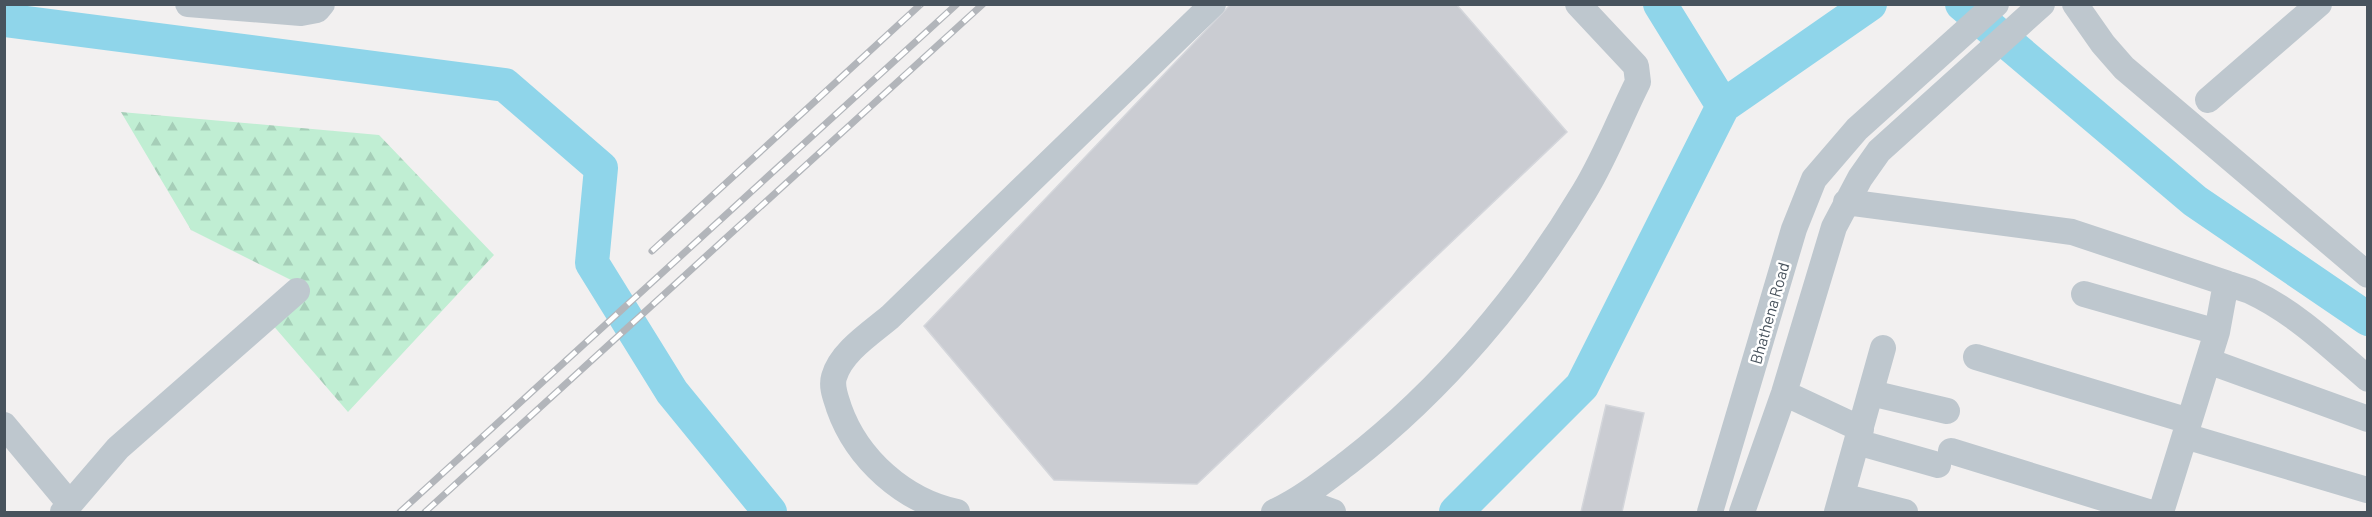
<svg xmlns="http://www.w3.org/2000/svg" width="2372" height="517" viewBox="0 0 2372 517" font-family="Barlow,sans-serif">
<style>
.forest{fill:url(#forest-firs)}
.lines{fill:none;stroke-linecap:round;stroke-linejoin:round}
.river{stroke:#8fd5ea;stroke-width:34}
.building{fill:#caccd2;stroke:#d4d6db;stroke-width:1.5}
.minor{stroke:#bec7ce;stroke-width:26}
.rail-casing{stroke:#b2b5ba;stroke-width:7}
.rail{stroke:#fff;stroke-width:4.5;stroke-dasharray:14;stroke-linecap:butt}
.labels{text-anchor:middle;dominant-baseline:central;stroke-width:5;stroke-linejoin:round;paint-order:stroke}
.street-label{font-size:16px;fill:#48535d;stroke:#fff}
</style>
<defs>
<pattern id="forest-firs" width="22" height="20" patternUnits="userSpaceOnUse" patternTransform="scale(1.5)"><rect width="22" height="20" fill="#c0eed3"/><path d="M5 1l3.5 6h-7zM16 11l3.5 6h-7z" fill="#a6ceb8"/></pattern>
</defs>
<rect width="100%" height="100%" fill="#f2f0f0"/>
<!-- forest -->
<path class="forest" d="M 121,112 L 379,135 L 494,255 L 348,412 L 271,323 L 297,283 L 191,230 Z"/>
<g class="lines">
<!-- river -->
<path class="river" d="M 1962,4 L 2195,201 L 2368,319
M 4,20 L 505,85 L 601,168 L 592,263 L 672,392 L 770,512
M 1723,106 L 1870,4
M 1456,512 L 1582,386 L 1723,106 L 1660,4"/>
</g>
<!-- building -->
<path class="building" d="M 1231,4 L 1456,4 L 1567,132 L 1197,484 L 1054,480 L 924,326 Z
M 1606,405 L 1644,413 L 1622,512 L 1581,512 Z"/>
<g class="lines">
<!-- minor -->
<path class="minor" d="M 188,4 L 301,13 L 317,10 L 322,4
M 2075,4 L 2103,44 L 2124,68 L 2368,275
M 2208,100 L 2319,4
M 1846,202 L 2072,232 L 2250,291 C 2295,312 2330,346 2368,379
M 2084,294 L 2217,332
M 1976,357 L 2189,421
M 2208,361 L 2368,419
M 1784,393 L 1861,429
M 1871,393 L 1947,411
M 4,425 L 70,504
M 2185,436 L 2367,490
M 1857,442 L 1938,465
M 1951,451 L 2148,512
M 1842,496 L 1905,512
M 1300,500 L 1333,512
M 63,512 L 118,448 L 297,291
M 957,512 C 904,501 857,459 839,408 C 836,398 831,387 834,377 C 841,352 871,333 890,317 L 1213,4
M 1274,512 C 1302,499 1324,481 1349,462 C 1443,389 1523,294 1584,192 C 1605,158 1620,118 1638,82 L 1636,66 L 1578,4
M 1710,512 L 1794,229 L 1814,179 L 1857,129 L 1996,4
M 1742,512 L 1784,393 L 1834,227 L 1860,178 L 1879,151 L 2042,4
M 1837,512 L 1883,348
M 2161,512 L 2217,332 L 2226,283"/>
<defs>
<path id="rail" d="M 652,251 L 921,4
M 400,512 L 957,4
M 425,512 L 983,4"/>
</defs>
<!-- rail casing -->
<use href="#rail" class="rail-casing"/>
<!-- rail -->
<use href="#rail" class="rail"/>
</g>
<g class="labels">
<!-- street labels -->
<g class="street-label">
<text transform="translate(1769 313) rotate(-74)">Bhathena Road</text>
</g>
</g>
<!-- border -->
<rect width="2372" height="517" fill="none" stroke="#48535d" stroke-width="12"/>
</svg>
